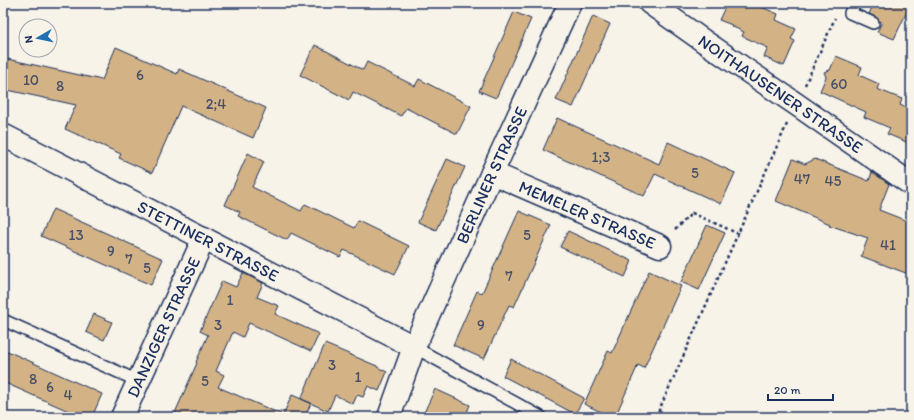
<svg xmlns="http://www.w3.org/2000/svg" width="914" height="420" viewBox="0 0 914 420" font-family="Itim,sans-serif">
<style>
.building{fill:#d3b386;stroke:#1b2f5e}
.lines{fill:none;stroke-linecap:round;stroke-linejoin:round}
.service-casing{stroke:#1b2f5e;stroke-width:14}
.minor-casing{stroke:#1b2f5e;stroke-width:25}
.path{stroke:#1b2f5e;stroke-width:2.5;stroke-dasharray:3 3;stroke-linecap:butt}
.service{stroke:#f7f3e8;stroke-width:11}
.minor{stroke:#f7f3e8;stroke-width:22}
.labels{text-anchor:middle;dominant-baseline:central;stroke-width:4;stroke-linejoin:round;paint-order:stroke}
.number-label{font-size:15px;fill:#495068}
.street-label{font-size:17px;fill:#1b2f5e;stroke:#f7f3e8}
</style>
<rect width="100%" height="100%" fill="#f7f3e8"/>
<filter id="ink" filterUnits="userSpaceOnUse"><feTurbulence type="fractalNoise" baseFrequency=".025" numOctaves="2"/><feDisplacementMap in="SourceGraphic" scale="8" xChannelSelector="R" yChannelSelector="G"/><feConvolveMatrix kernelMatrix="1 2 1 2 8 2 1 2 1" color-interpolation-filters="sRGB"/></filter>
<g filter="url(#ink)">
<!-- building -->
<path class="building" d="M 727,3 L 752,3 L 778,14 L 776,20 L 796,29 L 791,39 L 795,41 L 784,66 L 764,57 L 768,48 L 742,36 L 744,32 L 731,26 L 732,25 L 719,20 Z
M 874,3 L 911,3 L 894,39 L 877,32 L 882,22 L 879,21 L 876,17 L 869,14 Z
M 514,12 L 531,19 L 496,98 L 479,91 Z
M 593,16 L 610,24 L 573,107 L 556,100 Z
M 315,45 L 363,70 L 367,62 L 415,86 L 419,79 L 471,106 L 457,134 L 406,108 L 401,116 L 353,92 L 349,100 L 300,75 Z
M 116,47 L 177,74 L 179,69 L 266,108 L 253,138 L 181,106 L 152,173 L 119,158 L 121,154 L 65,129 L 76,105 L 3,89 L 3,58 L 102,80 Z
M 836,56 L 862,67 L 859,75 L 879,84 L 877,89 L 902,99 L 900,105 L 911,110 L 911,144 L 887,134 L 890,128 L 864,117 L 866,112 L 820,91 L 826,77 L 824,72 L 830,70 Z
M 557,118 L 659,164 L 668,142 L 735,173 L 721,204 L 655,174 L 644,196 L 543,150 Z
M 248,153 L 264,162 L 252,187 L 301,211 L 305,204 L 354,228 L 358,221 L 409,246 L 395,274 L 344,250 L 340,257 L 291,233 L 287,240 L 238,216 L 240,212 L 225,205 Z
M 447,159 L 465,167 L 436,230 L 418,222 Z
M 793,159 L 805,164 L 815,159 L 869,181 L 872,172 L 889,184 L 879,210 L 907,221 L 908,225 L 911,226 L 911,275 L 861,256 L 868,238 L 829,225 L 830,224 L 776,201 Z
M 53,209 L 163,259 L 151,285 L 41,236 Z
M 519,211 L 551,225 L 514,307 L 509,305 L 484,359 L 453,345 L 477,291 L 482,293 Z
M 707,225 L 725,233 L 699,290 L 681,282 Z
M 568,231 L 632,261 L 625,277 L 560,247 Z
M 649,271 L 681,286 L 644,368 L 638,365 L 615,417 L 612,417 L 584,404 L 608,351 L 612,353 Z
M 243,273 L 263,283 L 257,297 L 279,306 L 275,314 L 319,334 L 311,351 L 249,323 L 243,337 L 233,332 L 216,371 L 224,375 L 218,387 L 283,415 L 292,395 L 311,403 L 305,417 L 184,417 L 175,413 L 197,363 L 196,362 L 208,335 L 200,331 L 222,281 L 236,287 Z
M 94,314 L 112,322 L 104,340 L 86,332 Z
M 325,344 L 377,366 L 377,367 L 387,372 L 379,391 L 368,386 L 363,397 L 357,395 L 353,404 L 335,395 L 328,411 L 301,399 Z
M 3,349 L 102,394 L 92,417 L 82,417 L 3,382 Z
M 511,359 L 584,398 L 575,414 L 503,376 Z
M 435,389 L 470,405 L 465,417 L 422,417 Z"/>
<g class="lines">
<defs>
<path id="service" d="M 855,3 L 850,13 L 873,23
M 3,320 L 138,381
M 414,347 L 541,417"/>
<g id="minor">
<path id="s1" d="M 650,3 L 705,42 L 796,104 L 911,184"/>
<path id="s2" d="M 3,135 L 414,347"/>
<path id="s3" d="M 492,173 L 660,246"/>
<path id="s4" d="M 122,417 L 204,238"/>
<path id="s5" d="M 389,417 L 414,347 L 492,173 L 570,3"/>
</g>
</defs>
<!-- service casing -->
<use href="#service" class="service-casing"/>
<!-- minor casing -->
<use href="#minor" class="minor-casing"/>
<!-- path -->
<path class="path" d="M 805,85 L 835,18
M 675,230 L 692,213 L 739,234
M 656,417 L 787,124"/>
<!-- service -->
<use href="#service" class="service"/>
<!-- minor -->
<use href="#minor" class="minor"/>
</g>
</g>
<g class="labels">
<!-- number labels -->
<g class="number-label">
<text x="140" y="75">6</text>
<text x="31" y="80">10</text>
<text x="839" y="84">60</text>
<text x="60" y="86">8</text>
<text x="216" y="104">2;4</text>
<text x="601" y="157">1;3</text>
<text x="695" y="173">5</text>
<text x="802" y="179">47</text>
<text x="833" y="181">45</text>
<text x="76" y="235">13</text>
<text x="527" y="235">5</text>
<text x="888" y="245">41</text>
<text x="111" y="251">9</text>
<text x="129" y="259">7</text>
<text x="147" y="268">5</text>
<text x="509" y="276">7</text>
<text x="230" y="300">1</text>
<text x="218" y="325">3</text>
<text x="481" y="325">9</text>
<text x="332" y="365">3</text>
<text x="358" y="377">1</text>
<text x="33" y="379">8</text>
<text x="205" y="381">5</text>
<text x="50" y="387">6</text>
<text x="68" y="395">4</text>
</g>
<!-- street labels -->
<g class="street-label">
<text stroke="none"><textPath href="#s1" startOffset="159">NOITHAUSENER STRASSE</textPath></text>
<text stroke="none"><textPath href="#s5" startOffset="263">BERLINER STRASSE</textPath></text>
<text stroke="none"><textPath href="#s3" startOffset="104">MEMELER STRASSE</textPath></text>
<text stroke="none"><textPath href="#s2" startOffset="231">STETTINER STRASSE</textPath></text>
<text stroke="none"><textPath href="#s4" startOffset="99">DANZIGER STRASSE</textPath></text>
</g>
</g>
<!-- margin -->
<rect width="914" height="420" fill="none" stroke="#f7f3e8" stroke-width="16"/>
<rect x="8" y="8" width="898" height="404" fill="none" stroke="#1b2f5e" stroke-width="1.5" filter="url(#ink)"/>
<!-- north arrow -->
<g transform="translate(38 38) rotate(261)"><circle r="19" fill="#f7f3e8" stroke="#9fa5b1"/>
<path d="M0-3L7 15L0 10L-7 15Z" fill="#1f6fb2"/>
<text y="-6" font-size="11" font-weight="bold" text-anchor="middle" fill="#1b2f5e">N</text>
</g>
<!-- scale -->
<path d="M768 394v6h65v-6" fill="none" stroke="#1b2f5e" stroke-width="2"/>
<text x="774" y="394" font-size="12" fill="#1b2f5e" stroke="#f7f3e8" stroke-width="3" paint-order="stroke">20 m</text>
</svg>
